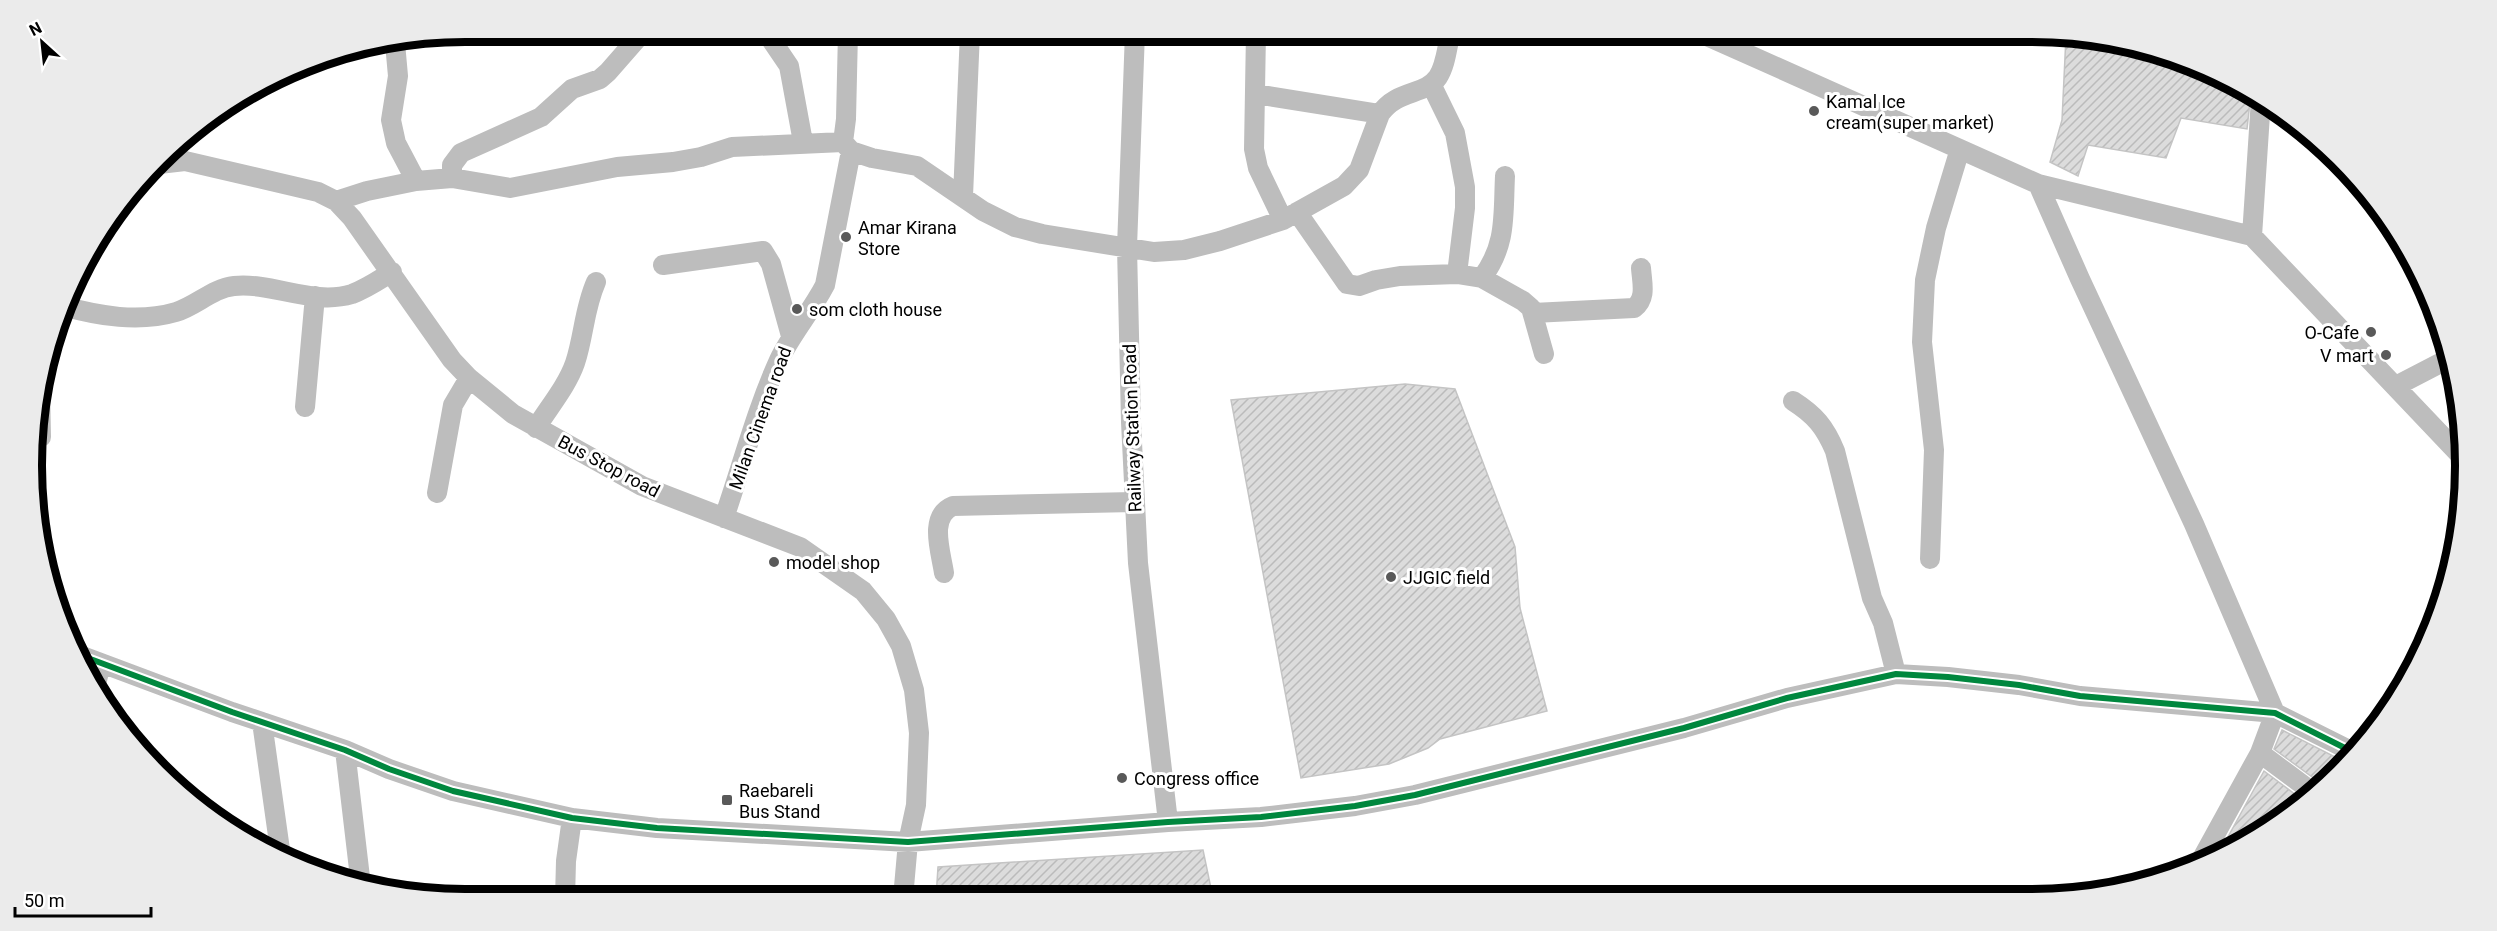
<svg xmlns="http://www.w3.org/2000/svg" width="2497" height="931" viewBox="0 0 2497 931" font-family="Roboto,sans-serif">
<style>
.building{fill:url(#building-hatch);stroke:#c4c4c4;stroke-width:1.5}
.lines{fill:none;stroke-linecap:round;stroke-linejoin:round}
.minor{stroke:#bdbdbd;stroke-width:20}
.cycleway-casing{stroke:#fff;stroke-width:10}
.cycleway{stroke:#00873e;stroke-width:6}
.poi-dot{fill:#595959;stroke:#fff;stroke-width:2}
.labels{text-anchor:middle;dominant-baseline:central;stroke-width:6;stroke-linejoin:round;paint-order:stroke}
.poi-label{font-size:18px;fill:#000;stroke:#fff;text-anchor:start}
.street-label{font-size:18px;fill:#000;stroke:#fff}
.rim{fill:none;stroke:#000;stroke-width:8}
</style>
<defs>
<pattern id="building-hatch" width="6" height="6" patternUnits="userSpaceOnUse" patternTransform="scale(1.5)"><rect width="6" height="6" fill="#dcdcdc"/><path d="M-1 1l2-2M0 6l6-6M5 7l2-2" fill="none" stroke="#bbb"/></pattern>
</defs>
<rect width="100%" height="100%" fill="#fff"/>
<!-- building -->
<path class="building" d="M 2066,36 L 2144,46 L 2224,76 L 2251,93 L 2247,129 L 2181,118 L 2166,158 L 2088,145 L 2078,176 L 2050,162 L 2062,120 Z
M 1405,384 L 1455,389 L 1515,547 L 1520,608 L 1547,711 L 1440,739 L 1428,748 L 1389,764 L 1301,778 L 1231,400 Z
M 2282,730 L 2343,761 L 2323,785 L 2274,749 Z
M 2264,771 L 2304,801 L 2223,855 L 2217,857 Z
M 1203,850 L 1213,898 L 936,898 L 938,867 Z"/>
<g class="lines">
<!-- minor -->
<path class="minor" d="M 766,32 L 789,66 L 803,142
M 1135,32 L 1127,247 L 1131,422 L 1138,563 L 1168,822
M 1256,32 L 1254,149 L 1258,168 L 1283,220
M 1698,32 L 2038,184 L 2252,236 L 2463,458
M 395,43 L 398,76 L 391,120 L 396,143 L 416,181
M 1431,84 L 1455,133 L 1465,187 L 1465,208 L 1457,274
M 1255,94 L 1380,114
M 843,142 L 851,151 L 872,158 L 917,166 L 983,211 L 1015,227 L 1042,234 L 1154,252 L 1184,250 L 1220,241 L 1283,220 L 1344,186 L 1359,170 L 1380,114 C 1397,89 1425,96 1438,77 C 1446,65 1447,46 1451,32
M 159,164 L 185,161 L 318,192 L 336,201 L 352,218 L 452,360 L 469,378 L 513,414 L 642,486 L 800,547 L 863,591 L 886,619 L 901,646 L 914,690 L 919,733 L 916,805 L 908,842 L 903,898
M 452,178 L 452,165 L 461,153 L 541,117 L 572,89 L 600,79 L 608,72 L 643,32
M 2038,184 L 2080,279 L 2194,524 L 2275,713 L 2260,753 L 2200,862
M 963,196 L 970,32
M 336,201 L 367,191 L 416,181 L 452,178 L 510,188 L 617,167 L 673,162 L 701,157 L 732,147 L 843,142 L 846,119 L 848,32
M 1297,212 L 1347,284 L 1359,286 L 1376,280 L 1400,276 L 1457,274 L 1482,278 L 1523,301 L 1531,308 L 1544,354
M 2252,236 L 2261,99
M 663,265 L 763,251 L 771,264 L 791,336
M 1482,278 C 1507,244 1503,216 1505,176
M 63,306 C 99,316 139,323 176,312 C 196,306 213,288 234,286 C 273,282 313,306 352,294 C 366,289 379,280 392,272
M 1533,313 L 1634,308 C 1647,298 1642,283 1641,268
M 2396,386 L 2450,358
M 40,388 L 41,437
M 1793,401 C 1815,415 1825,427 1835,451 L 1872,598 L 1883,623 L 1896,674
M 305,407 L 315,296
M 536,428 C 549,407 567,386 575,363 C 584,336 584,309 596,282
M 437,493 L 453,405 L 469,378
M 724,518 C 742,466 756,411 779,360 C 792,333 811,312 825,285 L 851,151
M 1930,559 L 1934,450 L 1922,342 L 1925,280 L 1936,228 L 1960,149
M 944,573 C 941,552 928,516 953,506 L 1134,502
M 77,654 L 232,712 L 345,750 L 389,769 L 453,791 L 572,818 L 657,828 L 908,842 L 1168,822 L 1261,817 L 1355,806 L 1415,795 L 1684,728 L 1787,698 L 1896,674 L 1948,677 L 2019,685 L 2080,696 L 2275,713 L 2351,751
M 95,689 L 101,663
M 262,722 L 281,857
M 345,750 L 361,886
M 2260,753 L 2315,794
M 565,899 L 566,861 L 572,818
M 816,899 L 827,899"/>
<defs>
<path id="cycleway" d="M 77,654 L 232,712 L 345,750 L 389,769 L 453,791 L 572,818 L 657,828 L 908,842 L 1168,822 L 1261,817 L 1355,806 L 1415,795 L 1684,728 L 1787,698 L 1896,674 L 1948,677 L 2019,685 L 2080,696 L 2275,713 L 2351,751"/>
</defs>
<!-- cycleway casing -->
<use href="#cycleway" class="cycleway-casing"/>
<!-- cycleway -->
<use href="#cycleway" class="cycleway"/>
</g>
<!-- markers -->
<g class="poi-dot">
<circle cx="1814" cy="111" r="6"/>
<circle cx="846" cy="237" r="6"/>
<circle cx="797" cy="309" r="6"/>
<circle cx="2371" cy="332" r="6"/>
<circle cx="2386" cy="355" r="6"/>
<circle cx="774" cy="562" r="6"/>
<circle cx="1391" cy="577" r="6"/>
<circle cx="1122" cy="778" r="6"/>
<rect x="721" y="794" width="12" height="12" rx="3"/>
</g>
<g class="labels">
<!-- poi labels -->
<g class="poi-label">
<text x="1826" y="101">Kamal Ice<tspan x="1826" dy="21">cream(super market)</tspan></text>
<text x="858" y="227">Amar Kirana<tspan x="858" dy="21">Store</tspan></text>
<text x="809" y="309">som cloth house</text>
<text x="2359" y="332" text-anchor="end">O-Cafe</text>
<text x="2374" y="355" text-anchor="end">V mart</text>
<text x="786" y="562">model shop</text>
<text x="1403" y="577">JJGIC field</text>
<text x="1134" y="778">Congress office</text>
<text x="739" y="790">Raebareli<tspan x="739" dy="21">Bus Stand</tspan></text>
</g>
<!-- street labels -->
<g class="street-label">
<text transform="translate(760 418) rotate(-70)">Milan Cinema road</text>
<text transform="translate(1132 428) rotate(-92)">Railway Station Road</text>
<text transform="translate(609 466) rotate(28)">Bus Stop road</text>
</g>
</g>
<!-- crop -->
<path d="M0 0H2497V931H0ZM465 42H2032A423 423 0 0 1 2455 465V466A423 423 0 0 1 2032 889H465A423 423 0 0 1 42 466V465A423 423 0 0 1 465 42Z" fill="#ebebeb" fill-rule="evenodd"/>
<path class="rim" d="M465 42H2032A423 423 0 0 1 2455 465V466A423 423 0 0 1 2032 889H465A423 423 0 0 1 42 466V465A423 423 0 0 1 465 42Z"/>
<!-- north arrow -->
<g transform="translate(42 42) rotate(333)" stroke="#ffffff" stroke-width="4.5" paint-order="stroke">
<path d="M0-4.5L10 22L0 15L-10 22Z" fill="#000000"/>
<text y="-9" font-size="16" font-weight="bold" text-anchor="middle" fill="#000000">N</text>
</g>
<!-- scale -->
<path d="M15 907v9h136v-9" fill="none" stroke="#000000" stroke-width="3"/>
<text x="24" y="907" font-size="18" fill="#000000" stroke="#ffffff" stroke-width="4.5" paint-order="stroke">50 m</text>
</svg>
